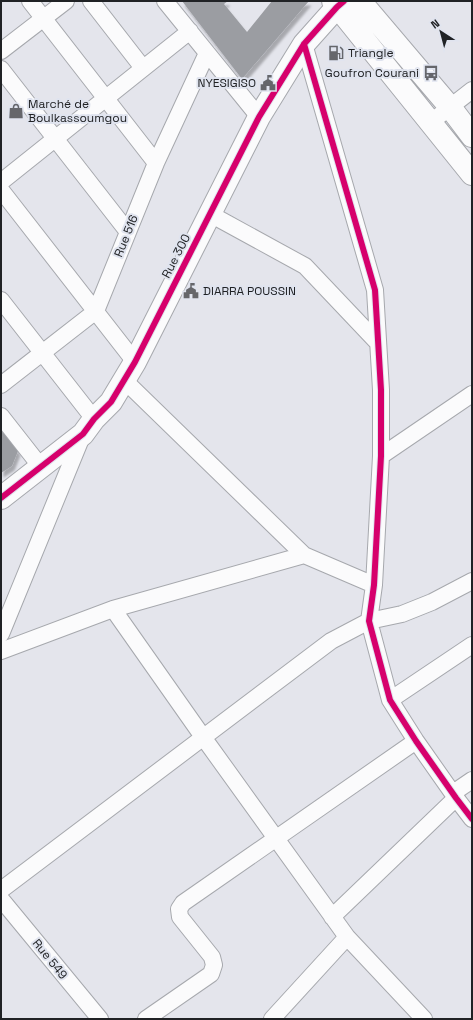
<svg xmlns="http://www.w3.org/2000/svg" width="473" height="1020" viewBox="0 0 473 1020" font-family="'Space Grotesk',sans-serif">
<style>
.building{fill:#9b9da2;filter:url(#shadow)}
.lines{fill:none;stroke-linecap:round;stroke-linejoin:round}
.street-casing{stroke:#a6a8ad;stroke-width:18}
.secondary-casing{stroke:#a6a8ad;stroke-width:24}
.street{stroke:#fbfbfc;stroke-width:16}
.secondary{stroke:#fbfbfc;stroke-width:22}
.cycleway-casing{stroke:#e0e4ef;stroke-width:8}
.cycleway{stroke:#d6006c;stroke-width:6}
.labels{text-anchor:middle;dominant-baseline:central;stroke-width:4;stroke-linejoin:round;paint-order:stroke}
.poi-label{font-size:12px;fill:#202225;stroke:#e0e4ef;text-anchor:start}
.street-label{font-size:12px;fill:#202225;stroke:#e0e4ef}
</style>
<defs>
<filter id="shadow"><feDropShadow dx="2.5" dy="4.5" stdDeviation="1" flood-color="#0004"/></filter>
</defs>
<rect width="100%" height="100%" fill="#e4e5ec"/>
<!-- building -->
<path class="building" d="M 182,1 L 228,1 L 224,4 L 247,32 L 272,1 L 309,1 L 242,79 Z
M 1,428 L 18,451 L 12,466 L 1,473 Z"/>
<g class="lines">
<defs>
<path id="street" d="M 30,1 L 156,163
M 91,1 L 143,68
M 165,1 L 259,117
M 304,44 L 375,290 L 381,390 L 381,456 L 374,585 L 369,621 L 390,700 L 416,741 L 456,798 L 472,819
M 1,51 L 66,1
M 1,69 L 128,232
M 431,122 L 472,90
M 1,182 L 190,31
M 1,190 L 135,362
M 210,214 L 305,266 L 378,343
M 1,300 L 94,419
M 124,380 L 304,555
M 1,385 L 96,311 L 156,163 L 207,53
M 1,416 L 41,467
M 381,456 L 472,394
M 113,609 L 203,737 L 347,937 L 424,1019
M 1,634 L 83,434
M 1,651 L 113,609 L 304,555 L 374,585
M 390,700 L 472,645
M 453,793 L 472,780
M 1,890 L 331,641 L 369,621 L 402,614 L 432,602 L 472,581
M 1,899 L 100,1019
M 332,917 L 456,798
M 146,1019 L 211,974 L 214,965 L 212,957 L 180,917 L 179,909 L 183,903 L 416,741
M 272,1019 L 347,937"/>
<path id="secondary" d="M 333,1 L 472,174
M 360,1 L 450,107 L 472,136
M 1,498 L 83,434 L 94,419 L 111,402 L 135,362 L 259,117 L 304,44 L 337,7 L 344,1"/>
</defs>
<!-- street casing -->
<use href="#street" class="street-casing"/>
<!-- secondary casing -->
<use href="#secondary" class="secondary-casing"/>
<!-- street -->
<use href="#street" class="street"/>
<!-- secondary -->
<use href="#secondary" class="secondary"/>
<defs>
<path id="cycleway" d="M 304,44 L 375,290 L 381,390 L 381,456 L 374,585 L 369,621 L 390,700 L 416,741 L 456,798 L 472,819
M 1,498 L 83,434 L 94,419 L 111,402 L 135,362 L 259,117 L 304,44 L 337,7 L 344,1"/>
</defs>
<!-- cycleway casing -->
<use href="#cycleway" class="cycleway-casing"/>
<!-- cycleway -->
<use href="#cycleway" class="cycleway"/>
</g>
<!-- icons -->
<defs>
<symbol id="fuel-bare" viewBox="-9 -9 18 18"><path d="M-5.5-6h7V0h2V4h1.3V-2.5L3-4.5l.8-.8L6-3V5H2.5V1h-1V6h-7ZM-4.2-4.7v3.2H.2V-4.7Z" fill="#65666b" stroke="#e0e4ef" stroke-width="2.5" paint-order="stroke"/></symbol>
<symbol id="bus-bare" viewBox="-9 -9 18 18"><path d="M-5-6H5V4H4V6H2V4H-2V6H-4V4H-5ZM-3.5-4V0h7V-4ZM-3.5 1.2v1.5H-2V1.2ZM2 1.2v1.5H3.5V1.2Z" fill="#65666b" stroke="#e0e4ef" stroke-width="2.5" paint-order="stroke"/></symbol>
<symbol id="civic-bare" viewBox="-9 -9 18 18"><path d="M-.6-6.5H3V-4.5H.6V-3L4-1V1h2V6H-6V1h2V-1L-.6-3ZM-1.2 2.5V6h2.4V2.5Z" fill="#65666b" stroke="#e0e4ef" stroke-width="2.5" paint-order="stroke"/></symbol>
<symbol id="shop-bare" viewBox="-9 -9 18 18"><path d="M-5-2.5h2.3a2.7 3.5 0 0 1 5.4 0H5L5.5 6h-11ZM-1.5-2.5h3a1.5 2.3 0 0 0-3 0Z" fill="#65666b" stroke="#e0e4ef" stroke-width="2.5" paint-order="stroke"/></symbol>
</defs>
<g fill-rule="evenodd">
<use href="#fuel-bare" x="325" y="42" width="22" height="22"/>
<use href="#bus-bare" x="420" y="62" width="22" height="22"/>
<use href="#civic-bare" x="257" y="72" width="22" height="22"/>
<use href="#shop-bare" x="5" y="100" width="22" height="22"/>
<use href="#civic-bare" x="180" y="280" width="22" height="22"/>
</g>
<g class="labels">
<!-- poi labels -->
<g class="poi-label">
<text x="348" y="53">Triangle</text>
<text x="419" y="73" text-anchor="end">Goufron Courani</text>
<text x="256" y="83" text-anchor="end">NYESIGISO</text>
<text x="28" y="104">Marché de<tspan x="28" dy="14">Boulkassoumgou</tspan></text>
<text x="203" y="291">DIARRA POUSSIN</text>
</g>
<!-- street labels -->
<g class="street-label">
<text transform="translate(126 236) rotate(-68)">Rue 516</text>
<text transform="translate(176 256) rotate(-63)">Rue 300</text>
<text transform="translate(50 959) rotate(51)">Rue 549</text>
</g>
</g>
<!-- border -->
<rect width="473" height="1020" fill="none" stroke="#202225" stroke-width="4"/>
<!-- north arrow -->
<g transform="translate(441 32) rotate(324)" stroke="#e0e4ef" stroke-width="3" paint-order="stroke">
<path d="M0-3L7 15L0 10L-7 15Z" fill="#202225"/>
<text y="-6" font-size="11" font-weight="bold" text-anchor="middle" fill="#202225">N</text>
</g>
</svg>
